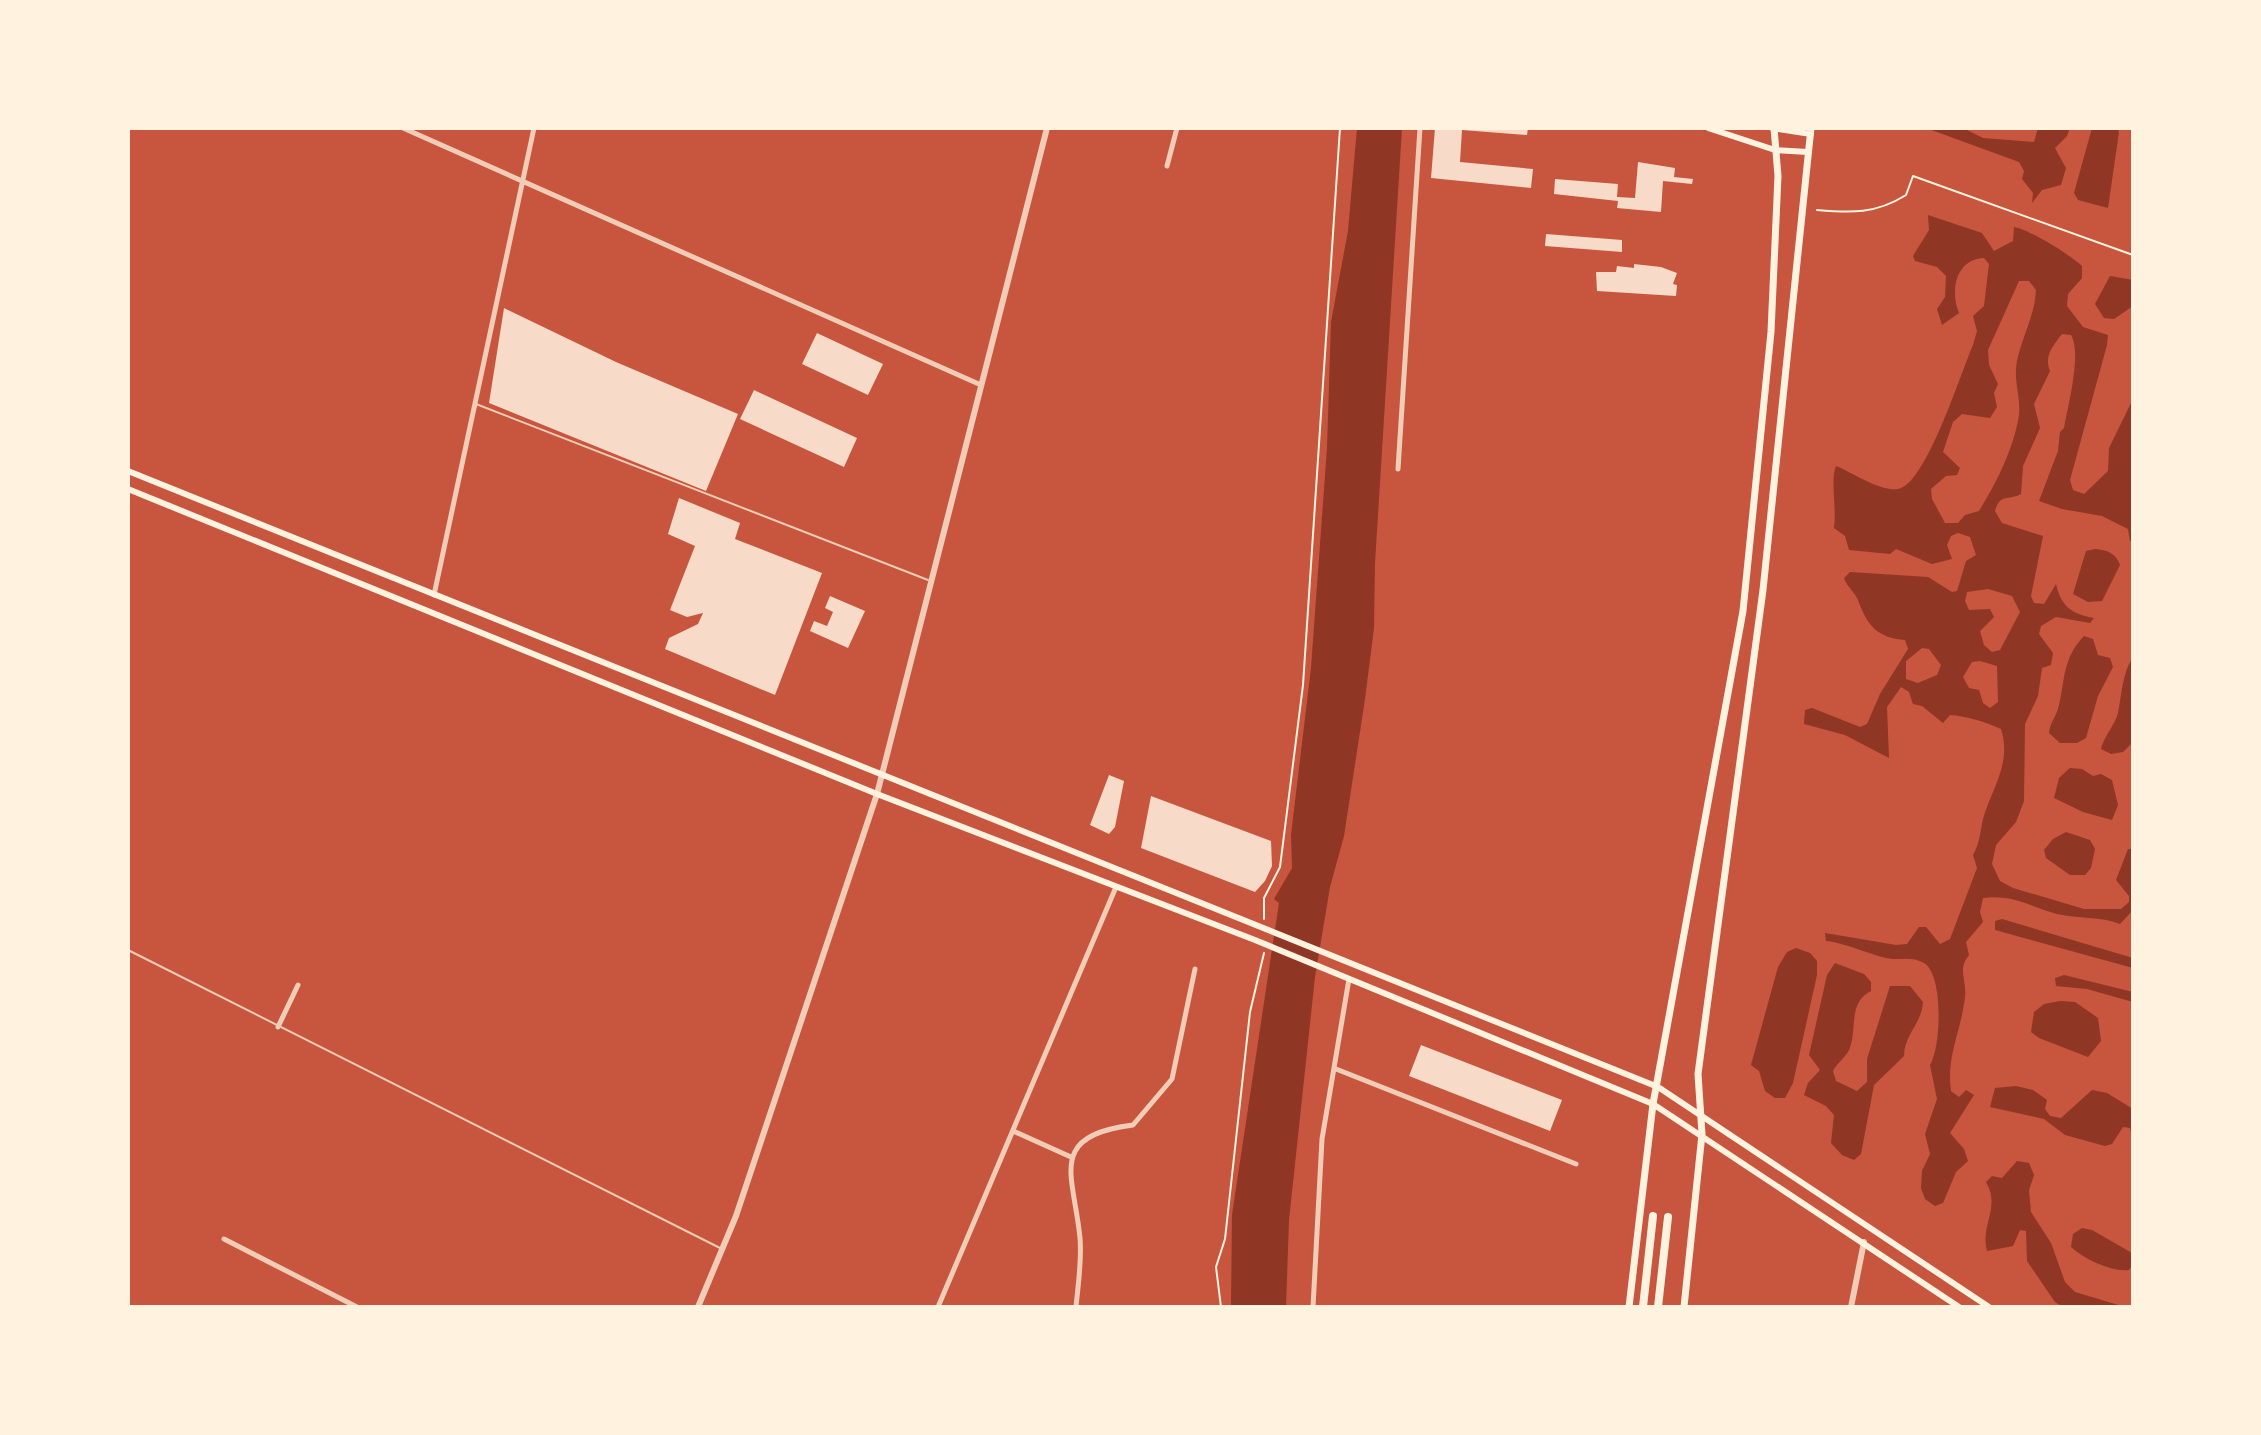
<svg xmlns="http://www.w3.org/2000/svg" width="2261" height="1435" viewBox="0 0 2261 1435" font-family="'Work Sans',sans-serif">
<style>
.water{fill:#8f3625;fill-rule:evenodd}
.building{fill:#f7dbc8}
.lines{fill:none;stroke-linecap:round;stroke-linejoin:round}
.path{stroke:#fff3e0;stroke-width:2}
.service{stroke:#f1ccb7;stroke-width:2}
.minor{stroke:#f1ccb7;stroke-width:5}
.tertiary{stroke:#f1ccb7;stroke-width:6}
.secondary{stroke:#fff3e0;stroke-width:6}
.primary{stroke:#fff3e0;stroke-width:7}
.trunk{stroke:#fff3e0;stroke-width:8}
</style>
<rect width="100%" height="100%" fill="#c8553d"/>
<!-- water -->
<path class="water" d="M 1357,128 L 1402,128 L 1375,563 L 1374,628 L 1365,699 L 1344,836 L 1330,887 L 1315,977 L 1289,1220 L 1286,1307 L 1231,1307 L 1232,1215 L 1279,903 L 1274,899 L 1292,868 L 1291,835 L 1311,668 L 1327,448 L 1331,322 L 1348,231 Z
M 1926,128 L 1963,128 L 1983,138 L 2034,142 L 2038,128 L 2070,128 L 2067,136 L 2055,148 L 2066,168 L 2061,185 L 2042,190 L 2032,203 L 2033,193 L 2022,179 L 2024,171 L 2019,162 Z
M 2092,128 L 2117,128 L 2119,132 L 2108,208 L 2078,200 L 2074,193 Z
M 1928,215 L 1982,233 L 1994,251 L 2013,241 L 2014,227 C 2030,230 2069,254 2082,266 L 2082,278 L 2068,294 L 2067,306 L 2083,327 L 2108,335 L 2107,345 L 2070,480 L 2073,490 L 2084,494 L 2108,471 L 2109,448 L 2133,399 L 2133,540 L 2130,541 L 2128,529 L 2102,516 L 2062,509 L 2039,501 L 2058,451 L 2060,432 L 2064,428 C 2068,406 2082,353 2071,335 L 2062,334 C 2052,347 2044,356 2050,371 L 2034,404 L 2040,428 L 2023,466 L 2021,494 C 2008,501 2000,493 1995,511 L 2002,523 L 2043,536 L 2031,596 L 2034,603 L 2044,604 L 2056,584 C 2061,606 2071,614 2094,618 L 2090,623 L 2056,617 L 2041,626 L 2039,634 L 2053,653 L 2051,665 L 2042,668 L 2038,696 L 2025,724 L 2024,801 L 2016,822 L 1996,845 L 1992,864 L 2000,881 L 2013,888 L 2084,909 L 2121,909 L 2129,902 L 2129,896 L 2116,880 L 2128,849 L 2133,849 L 2133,910 L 2120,924 C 2100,916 2079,919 2057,914 C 2031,907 2013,894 1983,898 L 1980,912 L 1983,922 L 1966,942 L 1969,955 C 1957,970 1967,980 1965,997 C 1961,1032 1946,1056 1951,1091 L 1959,1097 L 1966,1090 L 1974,1095 L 1950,1133 L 1964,1149 L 1968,1161 L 1956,1172 L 1943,1203 L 1935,1206 L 1925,1199 L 1921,1188 L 1922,1171 L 1930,1154 L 1925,1134 L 1937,1099 L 1930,1065 C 1941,1048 1944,975 1924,963 C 1914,957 1904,959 1894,959 C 1879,959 1848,943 1826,941 L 1825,933 L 1896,945 L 1907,944 L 1919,927 L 1926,927 L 1940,944 L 1950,939 L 1977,868 L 1973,855 C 1980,843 1980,832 1983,819 C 1992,788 2012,763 2001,729 C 1986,722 1966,716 1950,715 L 1943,723 L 1922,706 L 1913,704 L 1909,692 L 1901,687 L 1887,707 L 1889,758 L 1845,735 L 1804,724 L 1805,710 L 1812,708 L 1860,727 L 1867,724 L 1880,694 L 1908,649 L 1905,640 C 1877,638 1867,625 1858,600 C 1854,591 1847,587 1844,578 L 1850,572 L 1928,577 L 1952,592 L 1957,591 L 1966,561 L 1976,555 L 1970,537 L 1958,533 L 1951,536 L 1947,545 L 1952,559 L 1932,564 L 1896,549 L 1890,554 L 1849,550 L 1845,536 L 1834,528 C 1837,508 1830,480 1836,466 C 1853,473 1881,492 1898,489 C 1926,485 1961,372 1973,345 L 1977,331 L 1973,316 L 1984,306 L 1989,264 L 1984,258 C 1955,259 1950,292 1959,313 L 1942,325 L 1937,309 L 1945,297 L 1946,276 L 1937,267 L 1915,261 L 1913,256 L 1929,230 ZM 2019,281 L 2029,281 L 2036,290 C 2035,315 2022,337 2017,361 C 2013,380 2021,397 2019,415 C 2014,448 1996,484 1979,511 L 1965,515 L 1958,523 L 1945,523 L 1932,499 L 1931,489 L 1946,476 L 1957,475 L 1960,468 L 1943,452 L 1953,422 L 1962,414 L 1990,418 L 1997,407 L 1994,393 L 1998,384 L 1989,365 L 1988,350 ZM 1988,589 L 2012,596 L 2020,612 L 2000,650 L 1992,652 L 1984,645 L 1980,631 L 1994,617 L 1990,609 L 1969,610 L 1965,601 L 1967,592 ZM 1922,648 L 1929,649 L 1941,665 L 1937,675 L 1918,683 L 1906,679 L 1906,661 ZM 1980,661 L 1997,666 L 1998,702 L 1990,708 L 1983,703 L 1979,690 L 1969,688 L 1963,677 L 1972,662 Z
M 2110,276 L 2133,280 L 2133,306 L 2114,319 L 2104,318 L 2095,304 Z
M 2095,549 C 2107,550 2116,553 2120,565 L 2102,601 L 2088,602 L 2073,594 L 2086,551 Z
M 2084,636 L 2093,639 L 2098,655 L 2110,658 L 2113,667 L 2098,696 L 2086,738 L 2077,743 L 2060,743 L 2049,733 C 2050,723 2055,718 2058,709 C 2065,683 2062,658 2084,636 Z
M 2133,657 L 2133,742 L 2123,752 L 2111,754 L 2101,749 C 2104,736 2115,725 2118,713 C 2122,693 2122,674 2133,657 Z
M 2070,768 L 2082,769 L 2093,776 L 2101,774 L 2112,780 L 2118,805 L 2112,820 L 2083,812 L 2054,798 L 2059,778 Z
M 2066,832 L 2090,840 L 2095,849 L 2091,868 L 2085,875 L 2070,875 L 2046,858 L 2044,850 L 2053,839 Z
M 2002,919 L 2133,958 L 2133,968 L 1995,930 L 1995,921 Z
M 1796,948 L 1810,953 L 1817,961 L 1817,975 L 1793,1083 L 1785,1098 L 1775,1098 L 1765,1091 L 1759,1071 L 1751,1065 L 1778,967 L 1787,952 Z
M 1835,963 L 1864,974 L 1871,982 L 1871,991 C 1847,1003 1858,1030 1849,1050 C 1846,1057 1837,1063 1833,1071 L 1836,1081 L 1857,1091 L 1867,1082 L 1867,1059 L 1890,986 L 1910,986 L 1923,1002 C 1922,1023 1904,1035 1904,1056 L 1874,1085 L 1861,1154 L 1854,1160 L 1842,1155 L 1831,1143 L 1834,1115 L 1826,1106 L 1804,1095 L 1808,1083 L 1820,1070 L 1809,1055 L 1827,975 Z
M 2064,975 L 2133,992 L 2133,1002 L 2087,989 L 2056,986 L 2055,978 Z
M 2060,1001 L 2075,1002 L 2098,1018 L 2101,1041 L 2088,1057 L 2039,1038 L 2031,1032 L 2034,1012 L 2044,1004 Z
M 2016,1086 L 2033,1090 L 2047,1100 L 2045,1109 L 2050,1116 L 2061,1118 L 2092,1090 L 2107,1093 L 2133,1109 L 2133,1142 L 2130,1128 L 2123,1127 L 2112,1144 L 2105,1146 L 2065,1135 L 2044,1119 L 1990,1107 L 1995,1088 Z
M 2017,1161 L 2029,1163 L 2034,1175 L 2029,1190 L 2031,1212 L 2051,1243 L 2065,1282 L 2075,1292 L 2125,1307 L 2063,1307 L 2055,1302 L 2027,1261 L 2026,1231 L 2020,1230 L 2013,1246 L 1987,1251 C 1980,1225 2001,1208 1986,1182 L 1992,1176 L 2002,1178 Z
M 2082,1228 L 2092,1230 L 2132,1253 L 2133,1264 L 2129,1270 C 2111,1272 2084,1259 2071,1247 L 2073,1234 Z"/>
<!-- building -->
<path class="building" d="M 1435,128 L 1528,128 L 1527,135 L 1462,130 L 1460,162 L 1533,169 L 1531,188 L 1431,178 Z
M 1638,162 L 1675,168 L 1674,177 L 1693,179 L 1692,184 L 1663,181 L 1661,212 L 1617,208 L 1618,201 L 1554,194 L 1555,179 L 1618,184 L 1617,197 L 1635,198 Z
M 1546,234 L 1622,240 L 1622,252 L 1545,246 Z
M 1634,264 L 1661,267 L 1677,273 L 1673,284 L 1677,285 L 1676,296 L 1597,291 L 1596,272 L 1616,272 L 1617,266 L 1634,268 Z
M 504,308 L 616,362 L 738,414 L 706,491 L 489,403 Z
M 817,333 L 883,364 L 868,395 L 802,364 Z
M 754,390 L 857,438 L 844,467 L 740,419 Z
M 679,498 L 740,523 L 735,539 L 822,573 L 775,695 L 665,649 L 669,638 L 698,624 L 703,613 L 687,617 L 670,610 L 695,546 L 668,534 Z
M 830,596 L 865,611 L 848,648 L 810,631 L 814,621 L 827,626 L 833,612 L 825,608 Z
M 1109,775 L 1124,781 L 1115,827 L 1109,834 L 1090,825 Z
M 1151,796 L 1271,841 L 1272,866 L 1265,881 L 1255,892 L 1141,848 Z
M 1421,1045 L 1562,1100 L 1550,1131 L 1409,1076 Z"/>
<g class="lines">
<!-- path -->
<path class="path" d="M 1817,210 C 1851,213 1876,214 1906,195 L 1913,176 L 2133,255
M 1264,919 L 1264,898 L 1280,867 L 1303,685 L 1340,128
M 1221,1307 L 1216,1267 L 1225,1239 L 1250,1012 L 1264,953"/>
<!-- service -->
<path class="service" d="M 476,404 L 928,580
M 128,950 L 722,1249"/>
<!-- minor -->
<path class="minor" d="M 403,128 L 981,385
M 1167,166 L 1177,128
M 1398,469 L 1420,128
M 434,595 L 534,128
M 278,1027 L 298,985
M 1336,1069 L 1576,1164
M 1013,1131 L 1071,1157
M 224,1239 L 357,1307
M 938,1307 L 1116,887
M 1076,1307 C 1078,1285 1082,1261 1080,1238 C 1074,1175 1046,1136 1133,1125 L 1172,1079 L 1195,969
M 1313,1307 L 1322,1139 L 1349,979"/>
<!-- tertiary -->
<path class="tertiary" d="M 698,1307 L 736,1216 L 877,794 L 1047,128
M 1851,1307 L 1864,1242"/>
<!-- secondary -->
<path class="secondary" d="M 1708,128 L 1775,150 L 1808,152
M 1772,128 L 1811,134
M 128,471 L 1658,1087 L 1989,1307
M 128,489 L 877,794 L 1255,940 L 1653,1104 L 1959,1307"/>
<!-- primary -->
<path class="primary" d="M 1629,1307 L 1653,1104 L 1743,611 L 1771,332 L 1778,176 L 1774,128
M 1684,1307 L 1702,1134 L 1698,1074 L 1763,590 L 1811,128"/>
<!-- trunk -->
<path class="trunk" d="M 1643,1307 L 1653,1216
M 1658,1307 L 1668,1217"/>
</g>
<!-- border -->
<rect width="2261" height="1435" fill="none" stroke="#fff3e0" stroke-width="260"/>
</svg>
